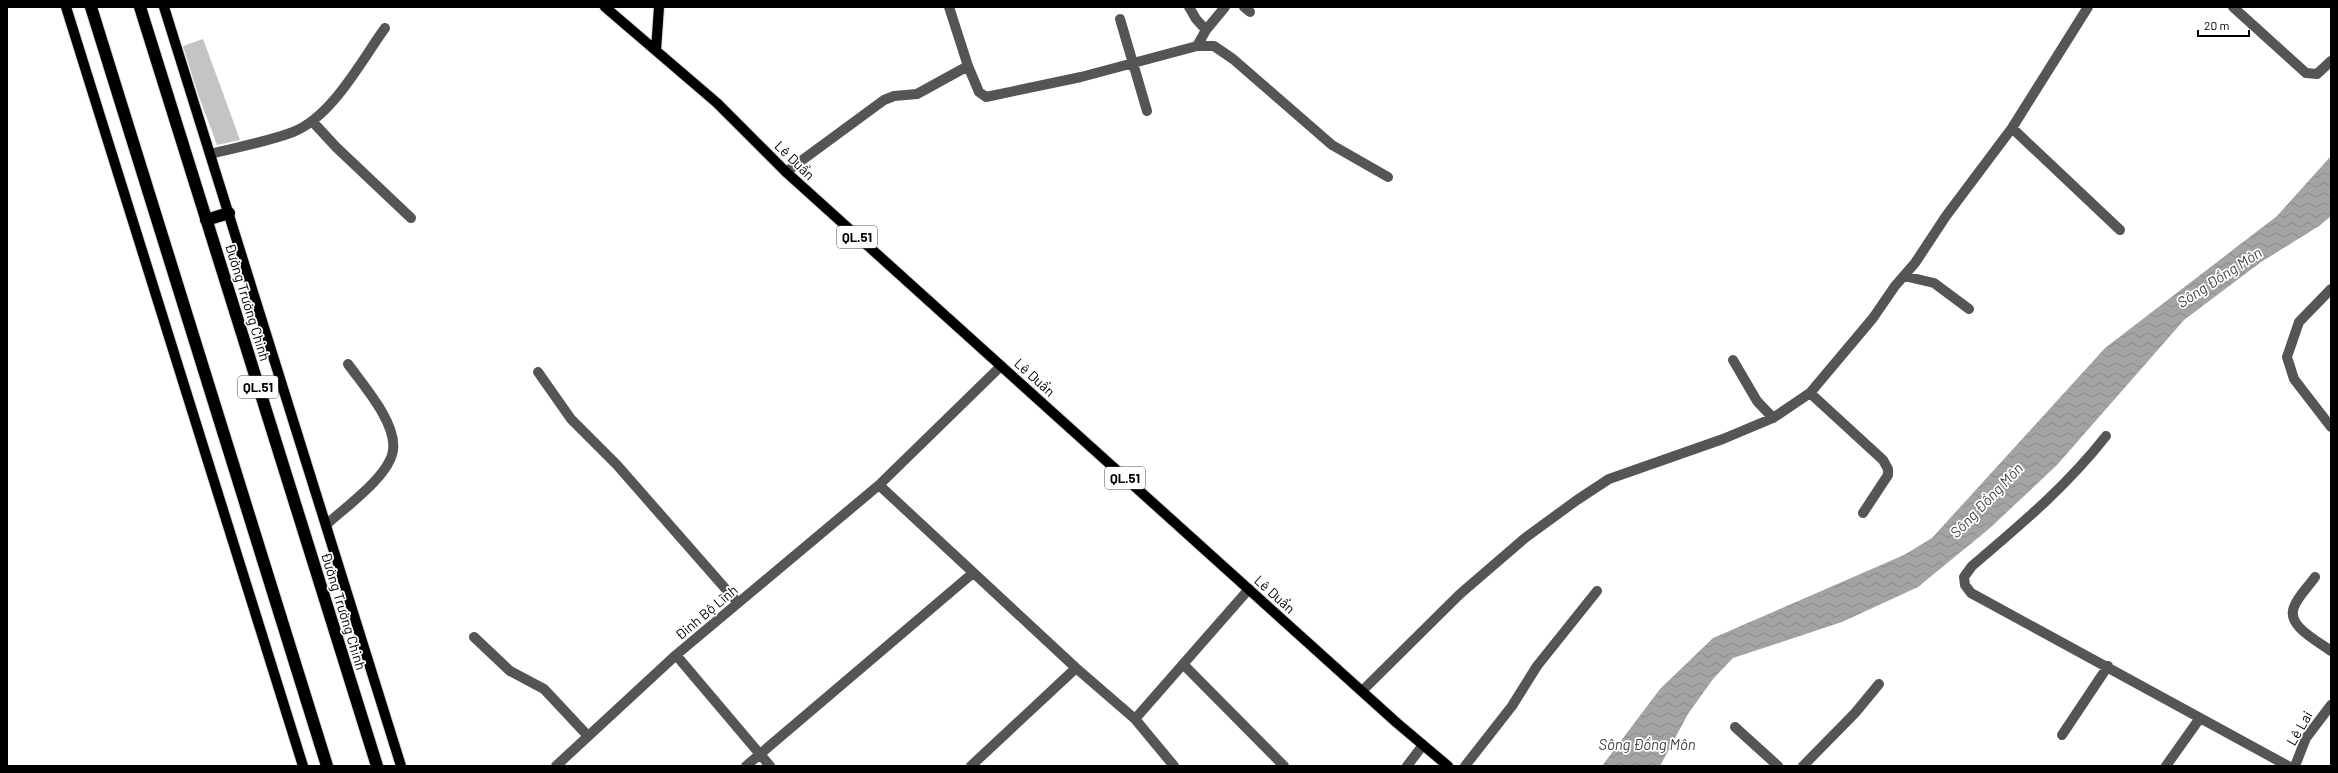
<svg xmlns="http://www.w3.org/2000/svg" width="2338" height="773" viewBox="0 0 2338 773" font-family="Barlow,sans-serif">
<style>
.water{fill:url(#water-waves)}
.building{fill:#c4c4c4}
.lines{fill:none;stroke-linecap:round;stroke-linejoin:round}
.major-casing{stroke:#dbdbdb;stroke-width:12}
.highway-casing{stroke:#dbdbdb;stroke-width:14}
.minor{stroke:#555;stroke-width:10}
.major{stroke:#000;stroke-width:10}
.highway{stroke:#000;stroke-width:12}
.labels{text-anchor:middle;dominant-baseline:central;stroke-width:3.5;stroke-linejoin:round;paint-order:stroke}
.shield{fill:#fff;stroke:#4c4c4c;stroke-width:1}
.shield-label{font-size:13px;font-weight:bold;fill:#000}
.street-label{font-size:14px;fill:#000;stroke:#fff}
.water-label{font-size:15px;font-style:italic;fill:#444;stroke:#fff}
</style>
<defs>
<pattern id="water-waves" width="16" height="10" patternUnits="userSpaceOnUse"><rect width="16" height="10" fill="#a3a3a3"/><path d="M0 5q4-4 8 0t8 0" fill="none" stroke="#8b8b8b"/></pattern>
</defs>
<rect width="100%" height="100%" fill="#fff"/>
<!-- water -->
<path class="water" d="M 2331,156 L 2331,216 L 2319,226 L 2261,262 L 2184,320 L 2057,465 L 1990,528 L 1918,587 L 1842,622 L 1733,658 L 1713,679 L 1688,714 L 1660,766 L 1602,766 L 1660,689 L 1713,638 L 1904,555 L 1932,538 L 2105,348 L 2277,216 Z"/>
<!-- building -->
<path class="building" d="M 203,39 L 220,85 L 240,140 L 217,145 L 198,94 L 183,46 Z"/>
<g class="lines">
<defs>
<path id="major" d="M 66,7 L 303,766
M 164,7 L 401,766
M 605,7 L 717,103 L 786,172 L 1397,723 L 1448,766
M 656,50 L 659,7"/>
<path id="highway" d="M 91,7 L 327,766
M 140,7 L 377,766
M 206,220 L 229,213"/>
</defs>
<!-- major casing -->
<use href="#major" class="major-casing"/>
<!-- highway casing -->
<use href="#highway" class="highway-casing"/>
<!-- minor -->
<path class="minor" d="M 949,7 L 968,66
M 1189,7 L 1196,19 L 1206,30
M 1244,7 L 1250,12
M 2233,7 L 2306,73 L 2317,74 L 2331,61
M 1120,19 L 1147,111
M 1197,46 L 1206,30 L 1225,7
M 312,121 L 336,147 L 411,218
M 2012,128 L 2120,230
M 210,154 C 237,147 267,142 293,132 C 332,117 361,61 385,28
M 786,172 L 884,100 L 894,96 L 917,94 L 968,66 L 979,92 L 986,97 L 1081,77 L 1197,46 L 1214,46 L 1233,59 L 1332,145 L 1388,177
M 1904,276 L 1934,283 L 1969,309
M 2331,289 L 2299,322 L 2287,357 L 2294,379 L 2331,427
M 1733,360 L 1757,401 L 1773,418
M 538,372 L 571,419 L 617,465 L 738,603
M 1810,393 L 1883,460 L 1888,469 L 1888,475 L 1863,513
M 2106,436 C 2067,486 2019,526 1972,566 L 1964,577 L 1965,585 L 1971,593 L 2288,766
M 879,485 L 1076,668 L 1135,719 L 1174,766
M 326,525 C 344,508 390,476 393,450 C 397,423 363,385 348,364
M 2315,577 C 2309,586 2298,596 2294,607 C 2286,626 2318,641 2331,651
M 474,637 L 510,671 L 544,689 L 588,736
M 676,655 L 770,766
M 1184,665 L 1284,766
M 1362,691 L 1460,594 L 1525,538 L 1577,500 L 1609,479 L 1723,439 L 1773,418 L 1810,393 L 1873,318 L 1895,286 L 1915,263 L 1946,216 L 2012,128 L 2088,7
M 1135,719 L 1249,589
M 1735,727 L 1778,766
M 2062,735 L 2108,666
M 556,766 L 676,655 L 879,485 L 1001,366
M 746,766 L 973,573
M 971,766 L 1076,668
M 1407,766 L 1423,745
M 1465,766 L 1512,706 L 1537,666 L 1597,591
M 1803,766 L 1855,713 L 1879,684
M 2166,766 L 2200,718
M 2295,766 L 2306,738 L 2331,705"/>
<!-- major -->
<use href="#major" class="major"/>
<!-- highway -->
<use href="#highway" class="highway"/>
</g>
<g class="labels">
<!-- shield labels -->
<g class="shield">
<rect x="837" y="226" width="40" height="22" rx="3"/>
<rect x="238" y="376" width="40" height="22" rx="3"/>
<rect x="1105" y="467" width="40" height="22" rx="3"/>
</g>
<g class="shield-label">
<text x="857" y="237">QL.51</text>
<text x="258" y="387">QL.51</text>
<text x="1125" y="478">QL.51</text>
</g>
<!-- street labels -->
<g class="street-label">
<text transform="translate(795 160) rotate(44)">Lê Duẩn</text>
<text transform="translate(248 302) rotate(73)">Đường Trường Chinh</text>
<text transform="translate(1035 377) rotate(42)">Lê Duẩn</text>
<text transform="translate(1275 594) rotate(42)">Lê Duẩn</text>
<text transform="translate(344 611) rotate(73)">Đường Trường Chinh</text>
<text transform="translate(706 612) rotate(-40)">Đinh Bộ Lĩnh</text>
<text transform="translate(2299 728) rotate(-60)">Lê Lai</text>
</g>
<!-- water labels -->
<g class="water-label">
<text transform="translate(2219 277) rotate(-33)">Sông Đồng Môn</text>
<text transform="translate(1986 500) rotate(-46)">Sông Đồng Môn</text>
<text x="1647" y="744">Sông Đồng Môn</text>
</g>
</g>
<!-- border -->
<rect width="2338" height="773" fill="none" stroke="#000000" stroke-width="16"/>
<!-- scale -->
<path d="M2198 30v6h51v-6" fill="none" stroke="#000000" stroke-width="2"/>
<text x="2204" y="30" font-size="12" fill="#000000" stroke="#ffffff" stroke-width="3" paint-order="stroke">20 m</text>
</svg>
